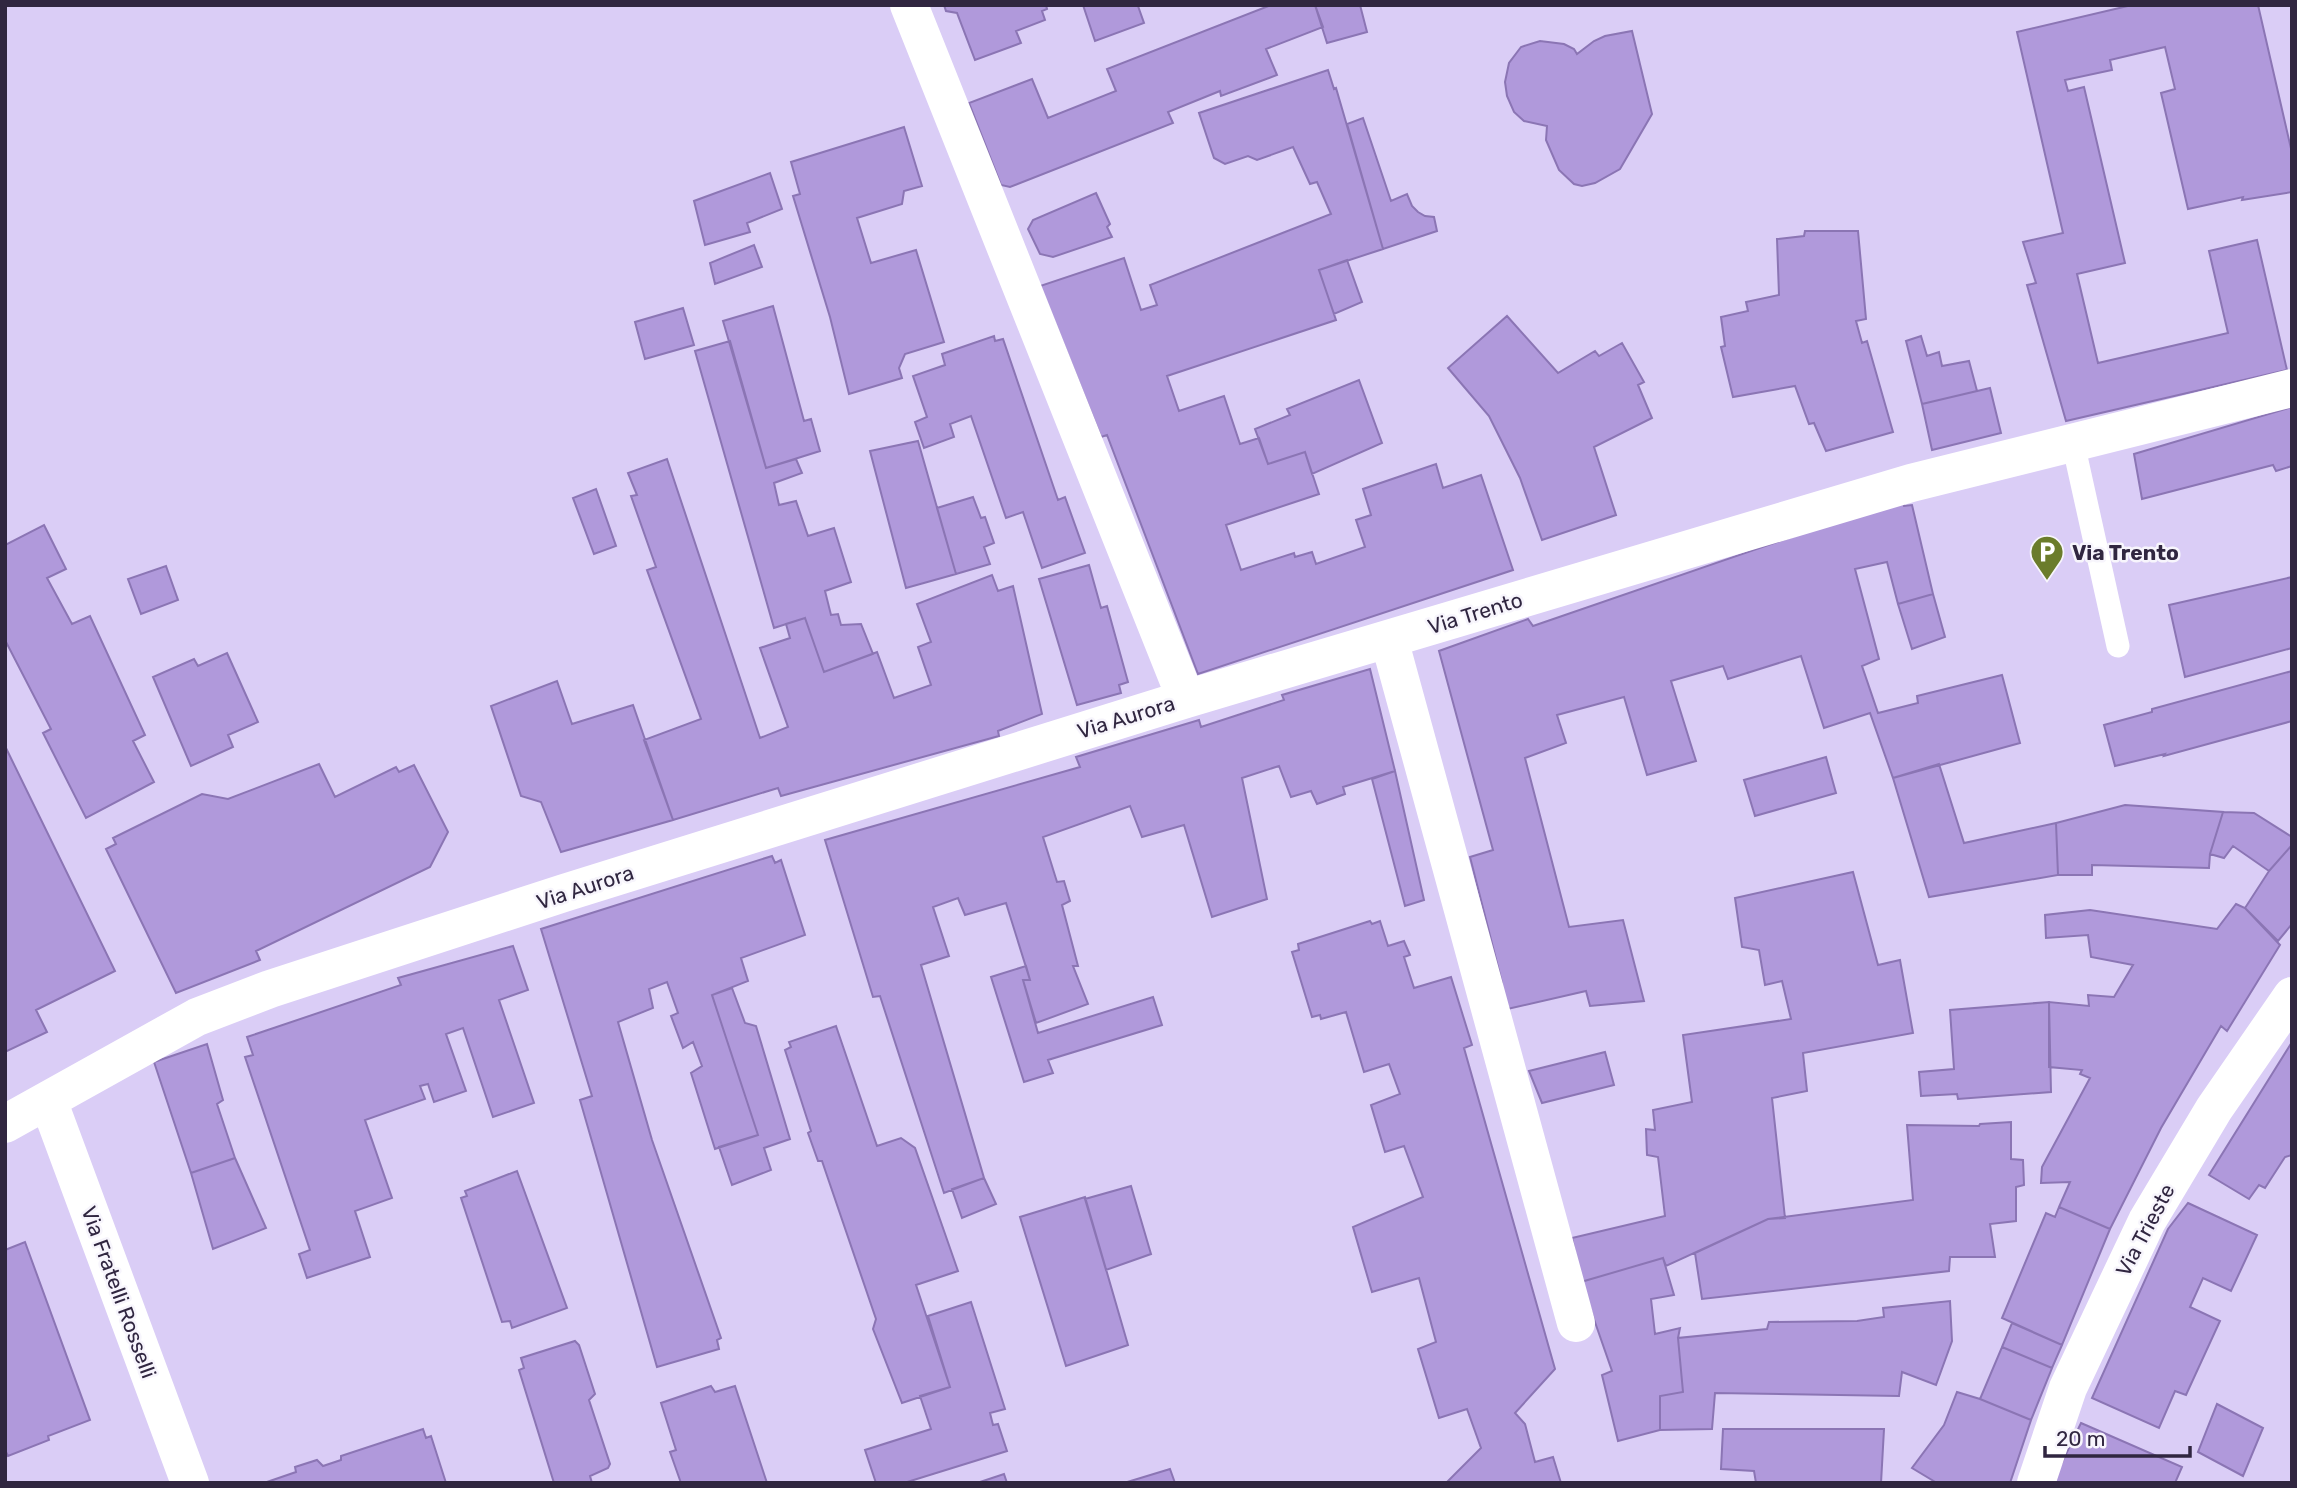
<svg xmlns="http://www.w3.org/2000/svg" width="2297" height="1488" viewBox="0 0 2297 1488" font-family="Rubik,sans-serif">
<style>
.building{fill:#b099db;stroke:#8b75b4;stroke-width:2}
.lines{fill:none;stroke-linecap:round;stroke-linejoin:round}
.service{stroke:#fff;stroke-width:23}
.minor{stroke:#fff;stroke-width:38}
.labels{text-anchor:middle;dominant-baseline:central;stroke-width:5;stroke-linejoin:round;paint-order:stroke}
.poi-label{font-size:21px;font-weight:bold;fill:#302640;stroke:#f7f5fc;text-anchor:start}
.street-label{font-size:21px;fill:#302640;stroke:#f7f5fc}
</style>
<rect width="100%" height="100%" fill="#dacdf6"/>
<!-- building -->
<path class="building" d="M 944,5 L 1046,5 L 1047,9 L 1042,11 L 1045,20 L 1016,31 L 1021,43 L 975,60 L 957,13 L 946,11 Z
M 1083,5 L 1140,5 L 1138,6 L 1144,23 L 1095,41 Z
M 1271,5 L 1315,5 L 1323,27 L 1266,49 L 1277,75 L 1221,96 L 1220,91 L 1168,112 L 1173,123 L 1010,187 L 1001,185 L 969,103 L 1032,79 L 1048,118 L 1116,91 L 1107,69 Z
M 1315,5 L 1360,5 L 1367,32 L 1327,43 Z
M 2132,5 L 2258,5 L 2292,153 L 2292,192 L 2242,200 L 2243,197 L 2188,209 L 2161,93 L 2175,89 L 2165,47 L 2110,60 L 2112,70 L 2065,80 L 2068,91 L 2084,87 L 2125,263 L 2077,274 L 2098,363 L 2228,333 L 2209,251 L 2257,240 L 2287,370 L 2066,421 L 2027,285 L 2036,283 L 2023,242 L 2063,233 L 2017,32 Z
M 1632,31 L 1652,114 L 1620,169 L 1595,183 L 1582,186 L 1574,184 L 1559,170 L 1546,140 L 1547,126 L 1524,121 L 1514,112 L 1507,96 L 1505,82 L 1509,63 L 1521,47 L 1540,41 L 1564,44 L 1574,49 L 1577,54 L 1594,41 L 1605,36 Z
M 1328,70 L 1334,89 L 1336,88 L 1383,249 L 1319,270 L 1336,320 L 1167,376 L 1179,411 L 1224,396 L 1240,444 L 1259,438 L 1268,464 L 1305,452 L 1319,494 L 1226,525 L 1241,570 L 1294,553 L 1295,557 L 1312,552 L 1316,564 L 1365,547 L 1356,520 L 1371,515 L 1363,489 L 1436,464 L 1443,488 L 1481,475 L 1513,570 L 1198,674 L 1107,435 L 1101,437 L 1040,286 L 1124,258 L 1141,310 L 1157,305 L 1150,285 L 1331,214 L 1317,182 L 1310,184 L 1293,147 L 1257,160 L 1248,156 L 1225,164 L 1214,158 L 1199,113 Z
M 1363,118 L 1391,201 L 1407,194 L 1412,206 L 1418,212 L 1425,216 L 1434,217 L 1437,231 L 1383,249 L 1347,124 Z
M 904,127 L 922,186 L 904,191 L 902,204 L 857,218 L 871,263 L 916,250 L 944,342 L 905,354 L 899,368 L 902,378 L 849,394 L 830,317 L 793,196 L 800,194 L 791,162 Z
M 770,173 L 782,209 L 747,223 L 750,232 L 705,245 L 694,201 Z
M 1096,193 L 1110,224 L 1107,227 L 1112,237 L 1053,257 L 1040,254 L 1028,229 L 1033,220 Z
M 1805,231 L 1858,231 L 1866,319 L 1856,321 L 1862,343 L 1867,341 L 1893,432 L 1826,451 L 1814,423 L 1809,424 L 1795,386 L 1733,397 L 1721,347 L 1725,346 L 1721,317 L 1748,311 L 1746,302 L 1779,295 L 1777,239 L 1804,236 Z
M 754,245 L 762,267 L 715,284 L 710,263 Z
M 1347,260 L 1362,302 L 1334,314 L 1319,270 Z
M 773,306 L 804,421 L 811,419 L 820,451 L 766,468 L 723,321 Z
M 683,308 L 694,345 L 645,359 L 635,322 Z
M 1507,316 L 1558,373 L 1595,351 L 1599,356 L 1622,343 L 1644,382 L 1638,385 L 1652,418 L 1594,447 L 1616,515 L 1542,540 L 1520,478 L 1489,416 L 1448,368 Z
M 994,336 L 995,341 L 1003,339 L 1058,500 L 1065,497 L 1085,553 L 1042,568 L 1023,512 L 1006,518 L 971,416 L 950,424 L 954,437 L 924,448 L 915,422 L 927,417 L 913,376 L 945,365 L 942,354 Z
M 1921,336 L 1927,356 L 1939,352 L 1942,366 L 1969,361 L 1977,391 L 1922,404 L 1906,341 Z
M 730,341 L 766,468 L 796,459 L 802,473 L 774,483 L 779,505 L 796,501 L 808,536 L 834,528 L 851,582 L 825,591 L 831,615 L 838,614 L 841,625 L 861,624 L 873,654 L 824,672 L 805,618 L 774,628 L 695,351 Z
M 1359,380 L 1382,443 L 1312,474 L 1305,452 L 1268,464 L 1255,429 L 1290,415 L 1287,409 Z
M 1990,388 L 2001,433 L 1932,450 L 1922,404 Z
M 2292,407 L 2292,466 L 2276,471 L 2273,465 L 2142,499 L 2134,454 Z
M 918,441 L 956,574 L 906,588 L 870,451 Z
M 667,459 L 760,738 L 788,727 L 760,648 L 790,638 L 786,624 L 805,618 L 824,672 L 877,652 L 894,698 L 931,685 L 918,647 L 931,642 L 917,604 L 992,575 L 998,591 L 1013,586 L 1042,714 L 998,731 L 999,736 L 781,796 L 778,788 L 673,820 L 644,740 L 701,719 L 647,570 L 656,567 L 631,496 L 637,495 L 628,473 Z
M 596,489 L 616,546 L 594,554 L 573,498 Z
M 973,497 L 981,518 L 985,517 L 994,543 L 984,547 L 990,564 L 956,574 L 937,508 Z
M 1902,499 L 1904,506 L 1912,505 L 1933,594 L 1898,604 L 1887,562 L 1855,569 L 1879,659 L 1862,666 L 1878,713 L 1918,703 L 1917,696 L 2002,675 L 2020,743 L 1893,778 L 1870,713 L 1824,728 L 1801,656 L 1728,679 L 1723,666 L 1671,681 L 1696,761 L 1647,775 L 1624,697 L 1557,715 L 1566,743 L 1525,758 L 1569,927 L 1623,920 L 1644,1001 L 1590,1006 L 1586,991 L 1503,1010 L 1502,983 L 1470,857 L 1493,850 L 1439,651 L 1528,619 L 1533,626 Z
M 44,525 L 66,569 L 47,578 L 72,624 L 90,616 L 145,735 L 133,741 L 154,782 L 86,818 L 43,733 L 51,729 L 5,640 L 5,545 Z
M 1089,565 L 1101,608 L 1107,606 L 1128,682 L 1119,685 L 1121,693 L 1077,705 L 1039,579 Z
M 166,566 L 178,600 L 141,614 L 128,579 Z
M 2292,577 L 2292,648 L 2185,677 L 2169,605 Z
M 1933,594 L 1945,637 L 1912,649 L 1898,604 Z
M 227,653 L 258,722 L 228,735 L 233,747 L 191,766 L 153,677 L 194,659 L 198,666 Z
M 1370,669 L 1395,771 L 1343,787 L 1345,794 L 1317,804 L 1311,791 L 1291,797 L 1279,766 L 1242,778 L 1267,899 L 1212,917 L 1184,825 L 1142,837 L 1130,806 L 1043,837 L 1057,882 L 1064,881 L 1070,901 L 1062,905 L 1078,966 L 1073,966 L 1088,1004 L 1036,1023 L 1023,980 L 1030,980 L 1006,903 L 965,915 L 958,898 L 933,907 L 949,956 L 921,965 L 984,1178 L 944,1193 L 880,996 L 873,997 L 825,840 L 1080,767 L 1076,757 L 1199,720 L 1201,727 L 1284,700 L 1282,695 Z
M 2292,671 L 2292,721 L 2164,756 L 2165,754 L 2115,766 L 2104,725 L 2152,712 L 2152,709 Z
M 557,681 L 572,724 L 633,705 L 673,820 L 561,852 L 541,802 L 521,796 L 491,706 Z
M 5,746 L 115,971 L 36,1010 L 47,1032 L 5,1052 Z
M 1826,757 L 1836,793 L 1755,816 L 1744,780 Z
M 319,764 L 335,797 L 396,767 L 399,772 L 414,765 L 448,832 L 430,867 L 256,951 L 260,960 L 176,993 L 106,849 L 116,844 L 113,838 L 202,794 L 228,799 Z
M 1939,764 L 1964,843 L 2056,823 L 2058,875 L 1929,897 L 1893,778 Z
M 1395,771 L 1424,900 L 1405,906 L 1372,779 Z
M 2125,805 L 2223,812 L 2210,854 L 2209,868 L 2092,865 L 2092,875 L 2058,875 L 2056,823 Z
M 2223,812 L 2254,813 L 2292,837 L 2292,845 L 2269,871 L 2233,846 L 2224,858 L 2210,854 Z
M 2292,845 L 2292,924 L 2278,941 L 2245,908 L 2269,871 Z
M 772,856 L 775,863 L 781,860 L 805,935 L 741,958 L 748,981 L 712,995 L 758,1135 L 715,1149 L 691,1073 L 702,1066 L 693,1042 L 683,1048 L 671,1016 L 678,1013 L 667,982 L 649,989 L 653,1008 L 618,1022 L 652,1140 L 721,1338 L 717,1340 L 719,1349 L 657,1367 L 580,1100 L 592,1096 L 541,929 Z
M 1853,872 L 1878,965 L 1900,960 L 1913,1033 L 1803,1053 L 1807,1091 L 1772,1098 L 1785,1218 L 1768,1219 L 1666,1266 L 1663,1258 L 1581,1282 L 1572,1238 L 1665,1216 L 1658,1157 L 1647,1155 L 1646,1129 L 1655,1130 L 1653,1110 L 1692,1102 L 1683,1035 L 1791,1019 L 1782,981 L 1765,985 L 1759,950 L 1742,947 L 1735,898 Z
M 2236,904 L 2245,908 L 2280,945 L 2227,1031 L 2221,1026 L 2161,1128 L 2110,1229 L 2059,1207 L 2070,1182 L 2041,1183 L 2042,1167 L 2090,1078 L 2080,1074 L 2082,1070 L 2049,1067 L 2049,1002 L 2089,1006 L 2088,995 L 2114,997 L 2133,965 L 2091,957 L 2088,935 L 2046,938 L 2045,915 L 2090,910 L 2217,929 Z
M 1370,921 L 1372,924 L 1380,921 L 1388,946 L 1404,941 L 1410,955 L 1404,957 L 1414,988 L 1451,977 L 1472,1045 L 1464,1048 L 1555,1369 L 1515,1413 L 1525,1424 L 1535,1462 L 1553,1457 L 1561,1483 L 1446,1483 L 1481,1448 L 1467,1409 L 1439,1418 L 1418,1349 L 1436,1342 L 1419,1278 L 1372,1292 L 1353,1227 L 1423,1197 L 1404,1146 L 1385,1152 L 1371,1105 L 1400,1094 L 1389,1064 L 1364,1072 L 1346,1012 L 1321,1019 L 1320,1015 L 1312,1017 L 1292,952 L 1299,950 L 1298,944 Z
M 513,946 L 528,990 L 499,1000 L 534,1103 L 493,1117 L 463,1028 L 446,1034 L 466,1091 L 434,1102 L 428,1084 L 420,1086 L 425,1099 L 365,1120 L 392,1198 L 355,1211 L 370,1257 L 307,1278 L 299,1254 L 310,1250 L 245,1057 L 253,1055 L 247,1037 L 401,985 L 398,978 Z
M 1026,966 L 1030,980 L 1023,980 L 1038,1033 L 1153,997 L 1162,1025 L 1048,1060 L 1053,1073 L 1024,1082 L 991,977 Z
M 732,988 L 745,1023 L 756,1026 L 790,1139 L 764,1148 L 771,1170 L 732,1185 L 719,1147 L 758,1135 L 712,995 Z
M 2049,1002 L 2051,1092 L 1958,1099 L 1957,1094 L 1921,1096 L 1919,1072 L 1954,1069 L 1950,1010 Z
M 836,1026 L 877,1146 L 901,1138 L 915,1148 L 958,1271 L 916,1285 L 950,1387 L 902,1403 L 873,1329 L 876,1319 L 822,1161 L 818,1161 L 808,1133 L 811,1131 L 785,1050 L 791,1047 L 789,1042 Z
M 2292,1042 L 2292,1155 L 2285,1157 L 2265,1188 L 2259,1185 L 2249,1199 L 2209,1175 Z
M 207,1044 L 223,1100 L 217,1104 L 235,1158 L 191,1173 L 154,1062 Z
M 1605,1052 L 1614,1085 L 1542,1103 L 1529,1071 Z
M 2011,1122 L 2011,1159 L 2023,1160 L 2024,1185 L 2016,1187 L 2016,1221 L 1990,1224 L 1995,1257 L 1950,1257 L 1949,1271 L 1702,1299 L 1695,1253 L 1768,1219 L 1913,1200 L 1907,1125 L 1979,1126 L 1980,1124 Z
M 235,1158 L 266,1228 L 213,1249 L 191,1173 Z
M 517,1171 L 567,1308 L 512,1328 L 510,1321 L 502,1322 L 461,1198 L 467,1196 L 465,1191 Z
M 984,1178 L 996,1204 L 962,1218 L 952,1189 Z
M 1131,1186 L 1151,1254 L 1106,1270 L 1085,1199 Z
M 1085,1197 L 1128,1345 L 1066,1366 L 1020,1217 Z
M 2188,1203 L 2257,1235 L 2231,1291 L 2203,1278 L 2190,1307 L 2220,1321 L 2186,1395 L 2175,1391 L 2159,1428 L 2092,1398 L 2168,1229 Z
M 2059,1207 L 2110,1229 L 2062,1345 L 2002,1318 L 2046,1213 L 2055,1217 Z
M 25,1242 L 90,1420 L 48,1436 L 49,1440 L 8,1456 L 5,1450 L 5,1250 Z
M 1663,1258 L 1674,1295 L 1651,1299 L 1655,1334 L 1680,1328 L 1678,1338 L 1683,1392 L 1660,1396 L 1660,1430 L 1618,1441 L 1602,1375 L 1612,1371 L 1581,1282 Z
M 1950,1301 L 1952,1341 L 1936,1385 L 1902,1372 L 1899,1396 L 1715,1393 L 1712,1429 L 1660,1430 L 1660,1396 L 1683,1392 L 1678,1338 L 1767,1329 L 1769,1322 L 1857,1321 L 1884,1317 L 1883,1308 Z
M 971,1302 L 1005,1409 L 990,1413 L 993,1425 L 998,1424 L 1007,1451 L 904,1483 L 876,1483 L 865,1450 L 931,1429 L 920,1396 L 950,1387 L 928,1316 Z
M 2012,1323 L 2062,1345 L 2052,1368 L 2002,1347 Z
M 575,1341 L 579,1345 L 595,1394 L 589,1400 L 610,1464 L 608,1468 L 590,1476 L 592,1483 L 554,1483 L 519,1370 L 524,1368 L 521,1358 Z
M 2002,1347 L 2052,1368 L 2031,1420 L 1980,1399 Z
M 711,1386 L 715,1392 L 735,1386 L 767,1483 L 681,1483 L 670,1452 L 676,1450 L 661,1403 Z
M 1957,1392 L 1980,1399 L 2031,1420 L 2010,1483 L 1937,1483 L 1912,1468 L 1944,1425 Z
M 2217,1404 L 2263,1428 L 2243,1476 L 2198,1452 Z
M 2081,1423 L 2182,1467 L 2175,1483 L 2052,1483 Z
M 423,1429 L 426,1438 L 431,1436 L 446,1483 L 264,1483 L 296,1472 L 295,1467 L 317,1460 L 323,1466 L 341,1460 L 341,1456 Z
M 1723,1429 L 1884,1429 L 1881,1483 L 1756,1483 L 1754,1471 L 1721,1469 Z
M 1170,1469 L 1175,1483 L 1124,1483 Z
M 1004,1474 L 1007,1483 L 977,1483 Z"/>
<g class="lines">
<!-- service -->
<path class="service" d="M 2073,443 L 2118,646"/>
<!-- minor -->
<path class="minor" d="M 909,5 L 1186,699
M 1389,639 L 1576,1323
M 48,1100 L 190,1483
M 5,1124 L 197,1017 L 270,989 L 564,893 L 1186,699 L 1911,483 L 2292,388
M 2036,1483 L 2068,1388 L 2147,1221 L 2214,1109 L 2292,996"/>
</g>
<!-- icons -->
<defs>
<symbol id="parking-pin" viewBox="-11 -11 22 30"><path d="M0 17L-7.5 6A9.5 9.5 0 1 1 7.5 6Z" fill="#6b7c2b" stroke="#f7f5fc"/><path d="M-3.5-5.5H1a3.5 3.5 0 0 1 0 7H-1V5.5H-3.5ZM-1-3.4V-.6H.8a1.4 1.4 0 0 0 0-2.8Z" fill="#fff"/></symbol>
</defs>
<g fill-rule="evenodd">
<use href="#parking-pin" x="2028" y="533" width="38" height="52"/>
</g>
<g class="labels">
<!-- poi labels -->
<g class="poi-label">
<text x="2072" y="552">Via Trento</text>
</g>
<!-- street labels -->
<g class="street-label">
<text transform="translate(1475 613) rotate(-17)">Via Trento</text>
<text transform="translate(1126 717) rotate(-17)">Via Aurora</text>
<text transform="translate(585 887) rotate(-18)">Via Aurora</text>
<text transform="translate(2145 1230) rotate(-62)">Via Trieste</text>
<text transform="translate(119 1292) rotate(70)">Via Fratelli Rosselli</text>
</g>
</g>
<!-- border -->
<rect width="2297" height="1488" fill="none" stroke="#302640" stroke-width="14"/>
<!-- scale -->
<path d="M2045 1446v10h145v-10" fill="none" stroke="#302640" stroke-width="3.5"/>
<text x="2056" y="1446" font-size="21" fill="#302640" stroke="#f7f5fc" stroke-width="5" paint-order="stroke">20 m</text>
</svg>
